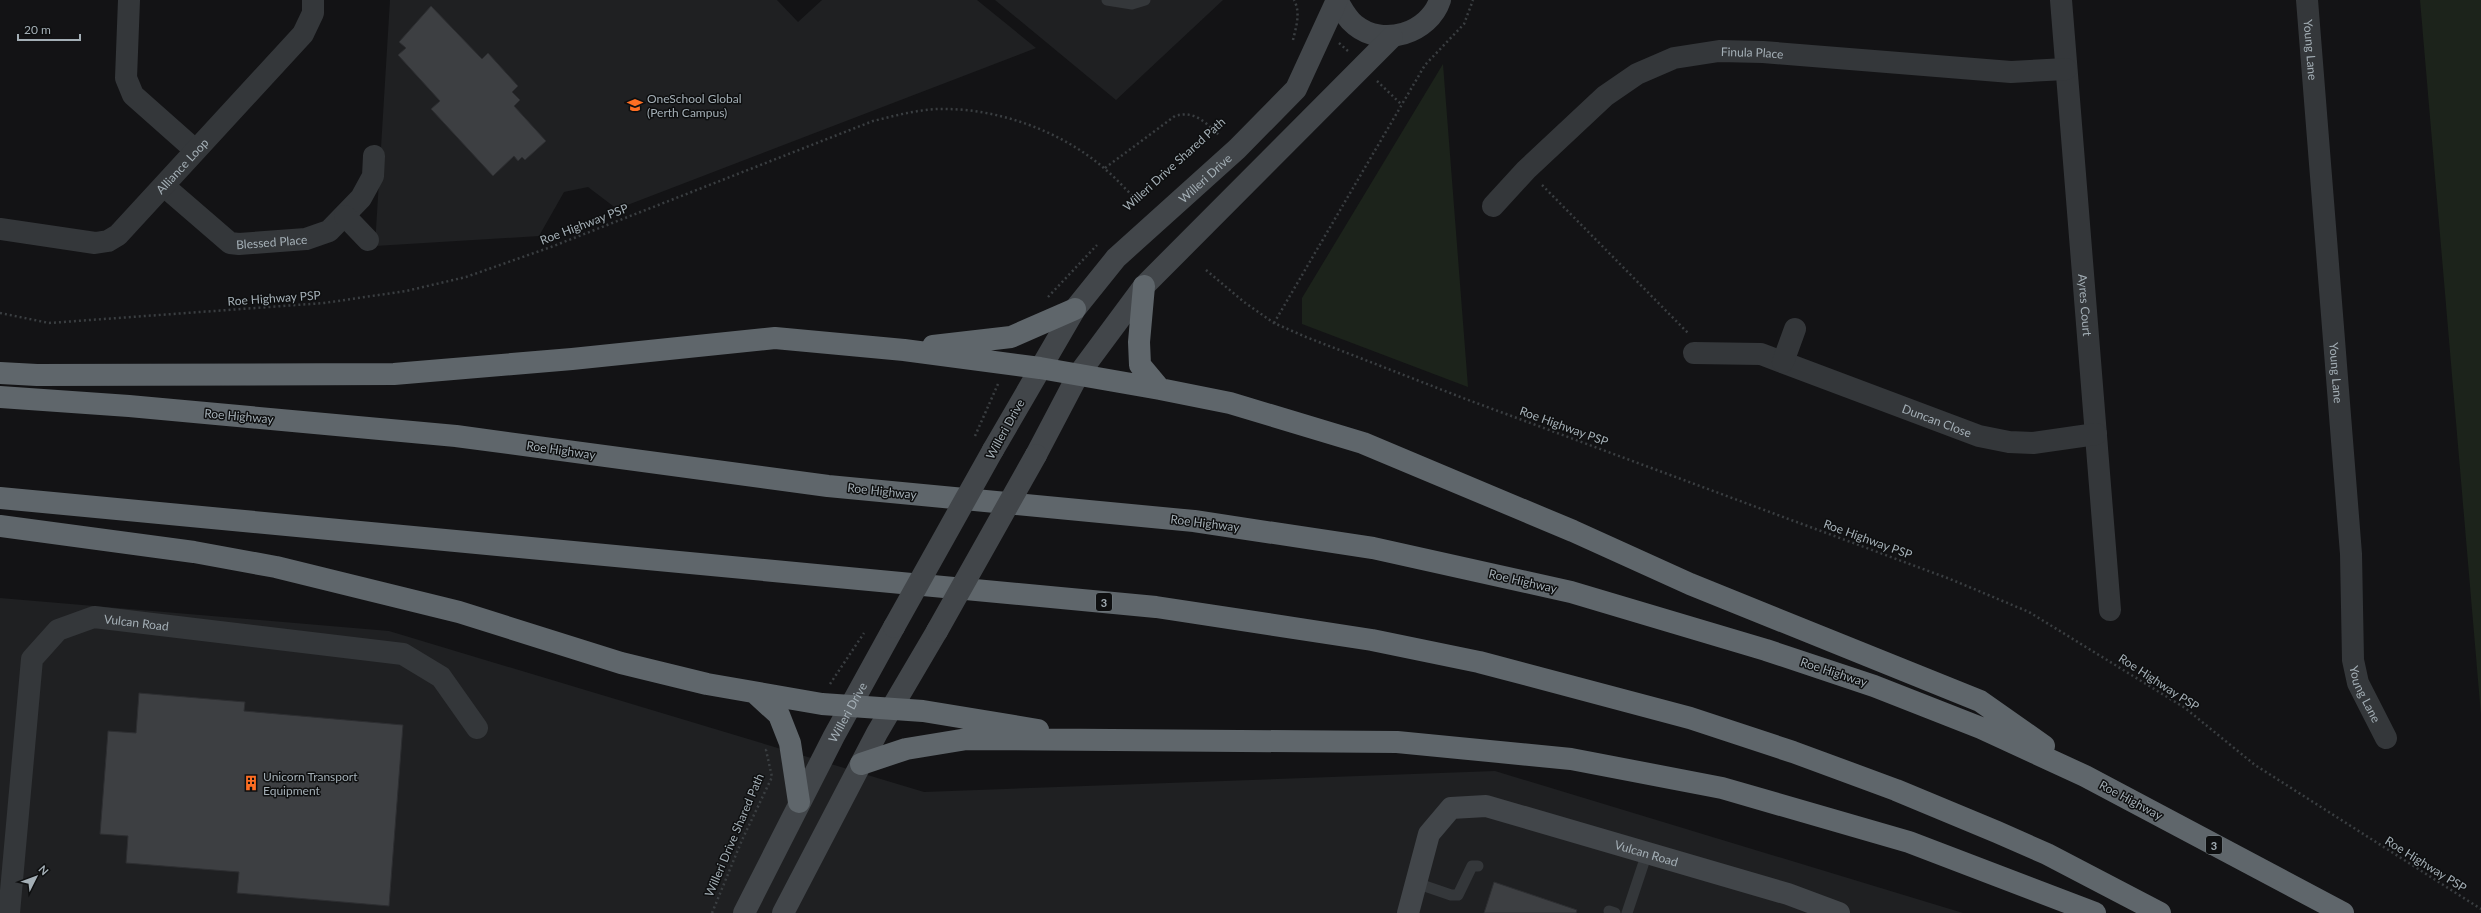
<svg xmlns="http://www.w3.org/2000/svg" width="2481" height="913" viewBox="0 0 2481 913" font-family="Lato,sans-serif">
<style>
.built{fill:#1f2022}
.green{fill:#1c231b}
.building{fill:#3d3f42;stroke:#2d2e31}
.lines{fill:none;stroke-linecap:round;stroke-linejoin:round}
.path{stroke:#3a3e41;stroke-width:2.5;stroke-dasharray:2 3;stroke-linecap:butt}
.lane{stroke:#34373a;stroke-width:11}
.street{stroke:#34373a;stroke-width:22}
.secondary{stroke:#42464a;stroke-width:22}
.highway{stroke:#5f666b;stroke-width:22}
.secondary-bridge{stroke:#42464a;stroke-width:22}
.labels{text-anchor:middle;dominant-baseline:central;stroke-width:3;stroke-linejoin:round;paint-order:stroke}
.shield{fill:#0e0f10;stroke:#777f84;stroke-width:1}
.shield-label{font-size:11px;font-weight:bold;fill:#a4afb6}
.street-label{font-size:12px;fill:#a4afb6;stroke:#0e0f10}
.poi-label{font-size:12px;fill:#a4afb6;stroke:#0e0f10;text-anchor:start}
</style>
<rect width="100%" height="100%" fill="#131315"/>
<!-- built -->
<path class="built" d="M 390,0 L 777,0 L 798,22 L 822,0 L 977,0 L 1036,48 L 617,209 L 588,187 L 564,192 L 539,236 L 375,246 Z
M 995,0 L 1223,0 L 1116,100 Z
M 0,598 L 389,631 L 924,792 L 1495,771 L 1963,913 L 0,913 Z"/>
<!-- green -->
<path class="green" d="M 2420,0 L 2481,0 L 2481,715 Z
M 1443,64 L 1468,387 L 1302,324 L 1302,298 Z"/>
<!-- building -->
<path class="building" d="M 431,6 L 482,59 L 488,53 L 518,86 L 512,92 L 520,100 L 514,106 L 546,141 L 525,160 L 522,157 L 518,161 L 514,156 L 493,176 L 431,109 L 440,101 L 398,55 L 406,48 L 399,42 Z
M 139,693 L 245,702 L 244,711 L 403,725 L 389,906 L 237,893 L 239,872 L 126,863 L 128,836 L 100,834 L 108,731 L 136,733 Z
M 1494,882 L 1577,910 L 1576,913 L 1484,913 Z"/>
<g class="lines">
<!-- path -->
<path class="path" d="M 1293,40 C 1296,27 1301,13 1294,0
M 1339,43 L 1349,52
M 1377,81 L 1401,104
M 1105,168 L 1175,116 C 1194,110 1205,122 1219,135
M 1542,185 L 1688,333
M 1206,270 L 1244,302 L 1274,323 L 1306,337 L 1463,398 L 1950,579 L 2029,612 L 2185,708 L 2255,765 L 2481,909
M 1048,297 L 1097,245
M 0,313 L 49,323 L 324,303 L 406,291 L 466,277 L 551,247 L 873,121 C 898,115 923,108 948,109 C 1003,110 1064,133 1105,169 C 1117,179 1127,191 1138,201
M 1274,323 L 1425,65 L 1464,24 L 1473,0
M 975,436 L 998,384
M 830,684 L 864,633
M 712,913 L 742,840 L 772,777 L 766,750 L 769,749"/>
<!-- lane -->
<path class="lane" d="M 1107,0 L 1132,4 L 1145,0
M 1416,883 L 1451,895 L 1458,895 L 1472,866 L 1478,866
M 1609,911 L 1615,913
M 1627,913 L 1647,853"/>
<!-- street -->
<g class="street">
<path d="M 129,0 L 126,78 L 133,95 L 195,150"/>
<path id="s1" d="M 2061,0 L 2110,610"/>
<path id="s2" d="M 2307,0 L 2351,554 L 2353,660 L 2358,683 L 2386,738"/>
<path id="s3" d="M 164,186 L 230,243 L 239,244 L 306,239 L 329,231 L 361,198 L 373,176 L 374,156"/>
<path id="s4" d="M 1493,206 L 1526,170 L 1605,96 L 1637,74 L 1674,58 L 1719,51 L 1763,52 L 2011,72 L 2066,69"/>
<path d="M 345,216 L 368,240"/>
<path id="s5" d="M 0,229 L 95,243 L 108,241 L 118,235 L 303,34 L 313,13 L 313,0"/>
<path id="s6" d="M 1694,353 L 1761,354 L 1979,436 L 2009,442 L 2033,443 L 2096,434"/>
<path d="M 1783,362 L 1795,329"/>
<path id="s7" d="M 9,913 L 32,659 L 58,630 L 94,617 L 403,654 L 441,677 L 477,728"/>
</g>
<!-- secondary -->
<g class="secondary">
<path d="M 1337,0 C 1342,9 1347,19 1355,25 C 1383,48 1429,33 1440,0"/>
<path id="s8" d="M 993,450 L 1075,309 L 1116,258 L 1237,149 L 1296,89 L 1337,0"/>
<path d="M 1036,455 L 1078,375 L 1144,286 L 1392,37"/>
<path id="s9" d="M 744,913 L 834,736 L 894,627"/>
<path d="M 783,913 L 877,733 L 937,631"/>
<path id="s10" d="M 1408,913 L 1429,834 L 1451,808 L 1486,806 L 1788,894 L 1839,913"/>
</g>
<!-- highway -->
<path class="highway" d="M 1144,286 L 1139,342 L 1140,365 L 1160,389
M 933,346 L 1011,337 L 1075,309
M 0,373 L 37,375 L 394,374 L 572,359 L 775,338 L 904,350 L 1040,368 L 1160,389 L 1230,403 L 1363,443 L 1573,531 L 1690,584 L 1980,701 L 2044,746
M 0,397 L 129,406 L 456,436 L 828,486 L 1194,521 L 1373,548 L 1571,592 L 1766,650 L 1874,686 L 1981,728 L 2085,776 L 2343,913
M 0,498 L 1156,607 L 1372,640 L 1479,662 L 1690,718 L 1793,752 L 1896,790 L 1997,832 L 2047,854 L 2160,913
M 0,526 L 194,552 L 276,567 L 459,612 L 621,663 L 707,684 L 822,704 L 923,711 L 1038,730
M 756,694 L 779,715 L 790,743 L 799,802
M 861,764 L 906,749 L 967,739 L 1397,742 L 1571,759 L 1722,788 L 1909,842 L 2095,913"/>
<!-- secondary-bridge -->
<path class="secondary-bridge" d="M 894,627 L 993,450
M 937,631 L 1036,455"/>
</g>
<!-- icons -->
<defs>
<symbol id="school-bare" viewBox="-9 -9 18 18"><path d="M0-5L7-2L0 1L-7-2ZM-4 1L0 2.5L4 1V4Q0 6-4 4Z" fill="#fd6e23" stroke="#0e0f10" stroke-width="2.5" paint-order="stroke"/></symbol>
<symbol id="building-bare" viewBox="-9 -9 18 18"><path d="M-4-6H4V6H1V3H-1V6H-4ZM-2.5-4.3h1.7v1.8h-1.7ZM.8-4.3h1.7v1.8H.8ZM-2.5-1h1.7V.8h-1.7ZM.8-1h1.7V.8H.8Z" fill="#fd6e23" stroke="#0e0f10" stroke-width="2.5" paint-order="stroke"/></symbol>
</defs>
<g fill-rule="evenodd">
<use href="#school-bare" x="624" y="94" width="22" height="22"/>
<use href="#building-bare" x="240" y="772" width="22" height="22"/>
</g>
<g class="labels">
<!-- shield labels -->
<g class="shield">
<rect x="1096" y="593" width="16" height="18" rx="3"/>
<rect x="2206" y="836" width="16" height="18" rx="3"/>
</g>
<g class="shield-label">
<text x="1104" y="602">3</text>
<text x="2214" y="845">3</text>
</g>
<!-- street labels -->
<g class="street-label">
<text stroke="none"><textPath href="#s2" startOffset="50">Young Lane</textPath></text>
<text stroke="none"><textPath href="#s4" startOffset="315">Finula Place</textPath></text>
<text transform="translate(1174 164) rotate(-42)">Willeri Drive Shared Path</text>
<text stroke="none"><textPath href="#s5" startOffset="215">Alliance Loop</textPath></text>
<text stroke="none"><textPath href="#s8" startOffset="348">Willeri Drive</textPath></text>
<text transform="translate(584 224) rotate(-21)">Roe Highway PSP</text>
<text stroke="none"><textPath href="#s3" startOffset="129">Blessed Place</textPath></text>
<text transform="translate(274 298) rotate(-4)">Roe Highway PSP</text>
<text stroke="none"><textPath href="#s1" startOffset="306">Ayres Court</textPath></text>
<text stroke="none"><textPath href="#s2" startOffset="374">Young Lane</textPath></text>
<text transform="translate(239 416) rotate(5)">Roe Highway</text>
<text stroke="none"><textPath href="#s6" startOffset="255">Duncan Close</textPath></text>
<text transform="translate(1564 426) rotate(20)">Roe Highway PSP</text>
<text transform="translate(1005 429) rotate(-61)">Willeri Drive</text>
<text transform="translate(561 450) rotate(8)">Roe Highway</text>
<text transform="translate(882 491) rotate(6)">Roe Highway</text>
<text transform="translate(1205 523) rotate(7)">Roe Highway</text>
<text transform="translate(1868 539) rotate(20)">Roe Highway PSP</text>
<text transform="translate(1523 581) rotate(13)">Roe Highway</text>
<text stroke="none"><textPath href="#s7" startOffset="375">Vulcan Road</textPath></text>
<text transform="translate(1834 672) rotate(18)">Roe Highway</text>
<text transform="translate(2159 682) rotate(33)">Roe Highway PSP</text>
<text stroke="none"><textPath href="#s2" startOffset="698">Young Lane</textPath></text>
<text stroke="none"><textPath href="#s9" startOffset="226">Willeri Drive</textPath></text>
<text transform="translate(2131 800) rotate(28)">Roe Highway</text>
<text transform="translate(734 835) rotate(-67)">Willeri Drive Shared Path</text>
<text stroke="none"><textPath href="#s10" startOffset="318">Vulcan Road</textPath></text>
<text transform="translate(2426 864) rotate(32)">Roe Highway PSP</text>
</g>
<!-- poi labels -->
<g class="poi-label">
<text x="647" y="98">OneSchool Global<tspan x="647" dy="14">(Perth Campus)</tspan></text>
<text x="263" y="776">Unicorn Transport<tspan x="263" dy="14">Equipment</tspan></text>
</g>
</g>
<!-- north arrow -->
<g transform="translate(36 877) rotate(48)" stroke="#0e0f10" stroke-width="3" paint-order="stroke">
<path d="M0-3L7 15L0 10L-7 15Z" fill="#a4afb6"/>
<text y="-6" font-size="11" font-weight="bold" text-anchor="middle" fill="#a4afb6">N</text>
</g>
<!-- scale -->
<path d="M18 34v6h62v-6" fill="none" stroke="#a4afb6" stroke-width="2"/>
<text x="24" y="34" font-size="12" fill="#a4afb6" stroke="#0e0f10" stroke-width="3" paint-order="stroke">20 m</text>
</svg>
